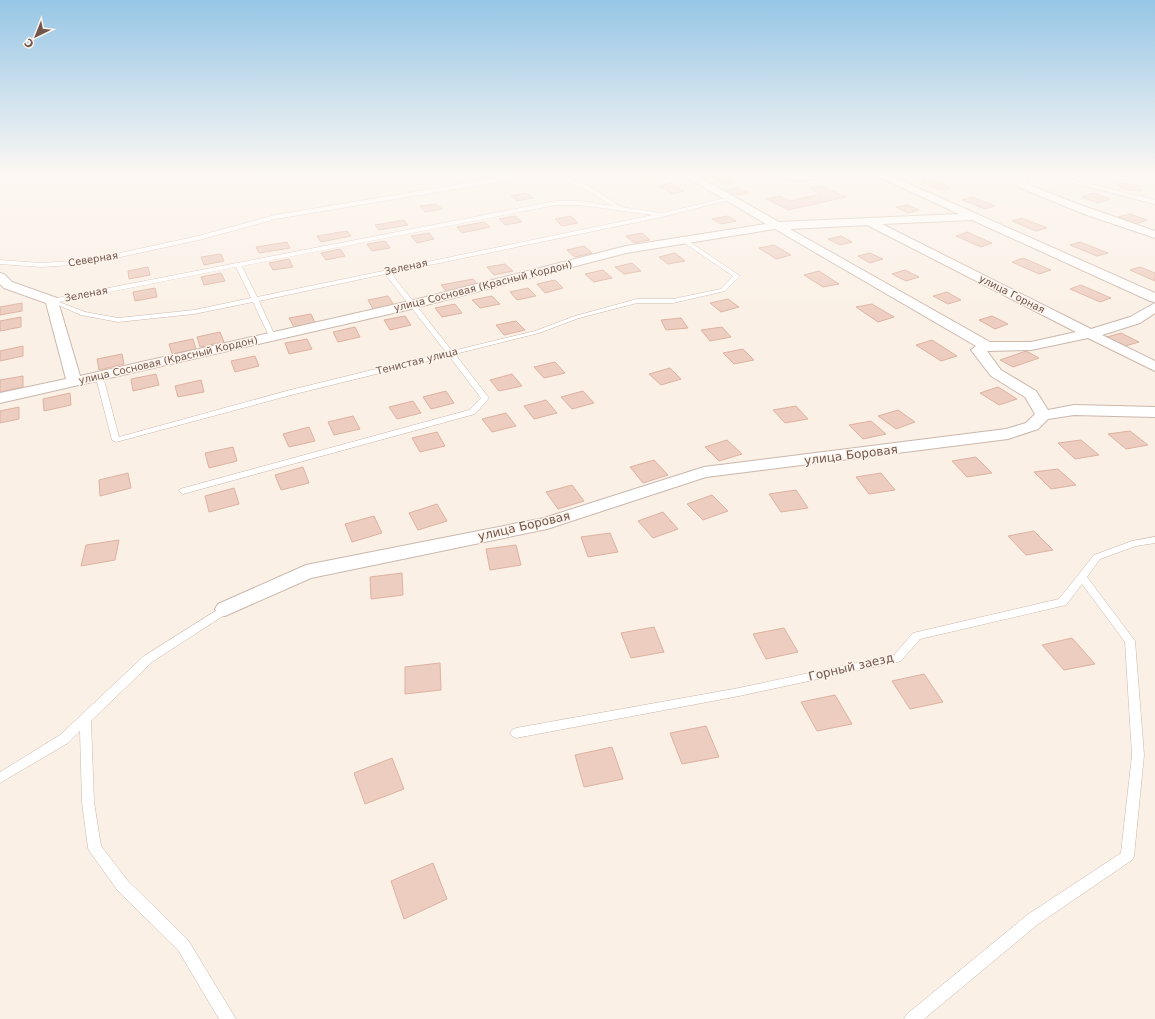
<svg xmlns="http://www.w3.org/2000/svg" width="1155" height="1019" viewBox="0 0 1155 1019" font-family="'DejaVu Sans',sans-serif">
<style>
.building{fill:#edcdbf;stroke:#deb2a1}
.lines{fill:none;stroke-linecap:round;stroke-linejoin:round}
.lane-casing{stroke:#cbb7ac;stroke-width:1}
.street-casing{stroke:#cbb7ac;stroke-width:2}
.lane{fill:#fff;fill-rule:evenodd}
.street{fill:#fff;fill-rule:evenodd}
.labels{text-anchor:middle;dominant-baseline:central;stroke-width:3;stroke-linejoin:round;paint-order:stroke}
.far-street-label{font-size:10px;fill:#71564d;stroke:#fdf4eb}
.street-label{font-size:12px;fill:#71564d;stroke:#fdf4eb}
</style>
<rect width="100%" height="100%" fill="#faf0e5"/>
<!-- building -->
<path class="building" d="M 644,175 L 658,175 L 661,177 L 650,179 Z
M 708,175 L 724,175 L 736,182 L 724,184 Z
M 931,179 L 951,188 L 941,190 L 921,182 Z
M 671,183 L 684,191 L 673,194 L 659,186 Z
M 1119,183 L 1138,185 L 1141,191 L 1121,189 Z
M 822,186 L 846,197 L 788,210 L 767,199 L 780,196 L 790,201 L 821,194 L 809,188 Z
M 738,188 L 748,193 L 736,195 L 727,190 Z
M 526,193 L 533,198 L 517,201 L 511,196 Z
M 1094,193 L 1110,199 L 1098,203 L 1082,197 Z
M 973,197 L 995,206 L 985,209 L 962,200 Z
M 436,204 L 442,209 L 425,212 L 420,206 Z
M 908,205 L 919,210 L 908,213 L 896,207 Z
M 1130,214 L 1147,220 L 1135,224 L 1118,217 Z
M 515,216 L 522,222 L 505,225 L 499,219 Z
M 571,216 L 578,223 L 562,226 L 555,219 Z
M 728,216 L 736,221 L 721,224 L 712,219 Z
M 1022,218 L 1047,228 L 1036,231 L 1012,221 Z
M 404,220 L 408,225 L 379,230 L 375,225 Z
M 484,222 L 490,227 L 462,233 L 457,227 Z
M 347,231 L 351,236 L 321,242 L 317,236 Z
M 967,232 L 992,243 L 981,247 L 956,236 Z
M 429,233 L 434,239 L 417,243 L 411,236 Z
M 642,233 L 650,240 L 634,243 L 626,236 Z
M 841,236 L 852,242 L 840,245 L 828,239 Z
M 385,241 L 390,248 L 372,251 L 367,244 Z
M 287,242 L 290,248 L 259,253 L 256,247 Z
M 1080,242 L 1108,253 L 1097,256 L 1070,245 Z
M 774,245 L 791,255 L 776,259 L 759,248 Z
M 584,246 L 592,253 L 575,257 L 567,250 Z
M 340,249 L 345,256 L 326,260 L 321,253 Z
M 675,253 L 685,261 L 668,264 L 659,257 Z
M 870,253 L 883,259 L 870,263 L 858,256 Z
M 221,254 L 224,261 L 204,265 L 201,257 Z
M 1023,258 L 1051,270 L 1039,274 L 1012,262 Z
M 289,259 L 293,267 L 273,270 L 269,263 Z
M 632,263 L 641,271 L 624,274 L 615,267 Z
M 505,264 L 513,271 L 494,275 L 487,267 Z
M 148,267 L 150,275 L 129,279 L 128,271 Z
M 1140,267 L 1155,273 L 1155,281 L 1130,270 Z
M 603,270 L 612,278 L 594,282 L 585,274 Z
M 905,270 L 919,277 L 906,281 L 892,274 Z
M 819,271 L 839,284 L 823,287 L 804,275 Z
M 221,273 L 225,281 L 204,285 L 201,277 Z
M 473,279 L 479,286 L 447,292 L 441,285 Z
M 555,280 L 563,288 L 545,293 L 537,284 Z
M 1081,285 L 1111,298 L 1100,302 L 1070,289 Z
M 155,288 L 157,297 L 135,301 L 133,292 Z
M 528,288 L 536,296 L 517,300 L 510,292 Z
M 947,292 L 961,300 L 948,304 L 933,296 Z
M 388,296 L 394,305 L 373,309 L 368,300 Z
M 492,296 L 500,304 L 480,308 L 472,300 Z
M 728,299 L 739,307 L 721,312 L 710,303 Z
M 22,303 L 22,311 L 0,315 L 0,307 Z
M 455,304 L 462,313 L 442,317 L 435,308 Z
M 872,304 L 894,317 L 878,322 L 856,307 Z
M 311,314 L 315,323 L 294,327 L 289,318 Z
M 405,316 L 411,325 L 390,330 L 384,320 Z
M 992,316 L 1008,324 L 995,329 L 979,320 Z
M 21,317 L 21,327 L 0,331 L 0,321 Z
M 681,318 L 688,328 L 666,330 L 661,320 Z
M 516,321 L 525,330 L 504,335 L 496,325 Z
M 355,327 L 360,337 L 338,342 L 333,332 Z
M 722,327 L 731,337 L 710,341 L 701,330 Z
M 220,332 L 224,342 L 200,347 L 197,337 Z
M 1121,333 L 1139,342 L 1125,346 L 1107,337 Z
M 193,339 L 196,349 L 172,354 L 169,344 Z
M 307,339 L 312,349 L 289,354 L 285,343 Z
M 932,340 L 957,356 L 941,361 L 916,345 Z
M 23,346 L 23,356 L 0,361 L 0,351 Z
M 743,349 L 754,360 L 734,364 L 723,353 Z
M 1026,351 L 1039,358 L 1013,367 L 1000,360 Z
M 122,354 L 124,364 L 99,370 L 97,359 Z
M 255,356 L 259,366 L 235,372 L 231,361 Z
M 555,362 L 565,373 L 544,378 L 534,367 Z
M 670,368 L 681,379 L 661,385 L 649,374 Z
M 156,374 L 159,385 L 133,391 L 131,379 Z
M 512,374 L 522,386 L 499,391 L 490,380 Z
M 23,376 L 23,387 L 0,392 L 0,380 Z
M 201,380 L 204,392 L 178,397 L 175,386 Z
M 998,387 L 1017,399 L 999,405 L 980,393 Z
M 446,391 L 454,403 L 431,409 L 423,397 Z
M 583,391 L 594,403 L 572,409 L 561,397 Z
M 70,393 L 71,405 L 44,411 L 43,399 Z
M 546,400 L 557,413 L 534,419 L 524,406 Z
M 413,401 L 421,413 L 397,419 L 389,407 Z
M 796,406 L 808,419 L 785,423 L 773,410 Z
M 19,407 L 19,419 L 0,423 L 0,411 Z
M 898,410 L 915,422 L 896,429 L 878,416 Z
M 506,413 L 516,426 L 492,432 L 482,419 Z
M 353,416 L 360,429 L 334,435 L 328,422 Z
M 871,421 L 886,434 L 863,439 L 849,425 Z
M 309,427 L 315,441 L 289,447 L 283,434 Z
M 1130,431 L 1148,445 L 1126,449 L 1108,434 Z
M 437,432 L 445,446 L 420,452 L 412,438 Z
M 727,440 L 742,454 L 719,461 L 705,447 Z
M 1081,440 L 1099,455 L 1075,459 L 1058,443 Z
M 233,447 L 237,461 L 209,468 L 205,453 Z
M 976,457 L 992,473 L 967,477 L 952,461 Z
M 654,460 L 668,475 L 643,483 L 630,467 Z
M 303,467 L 309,483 L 281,490 L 275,475 Z
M 1058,469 L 1076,485 L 1051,489 L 1034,472 Z
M 128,473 L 131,488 L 100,496 L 99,480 Z
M 881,473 L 895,490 L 869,494 L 856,477 Z
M 572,485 L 584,501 L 558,509 L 546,492 Z
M 234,488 L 239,504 L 209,512 L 205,496 Z
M 796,490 L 808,508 L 781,512 L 769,494 Z
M 712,495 L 728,511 L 703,520 L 687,504 Z
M 437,504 L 447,521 L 418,530 L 409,513 Z
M 663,512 L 678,529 L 653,538 L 638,521 Z
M 374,516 L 382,533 L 352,542 L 345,524 Z
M 1034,531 L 1053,550 L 1026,555 L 1008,536 Z
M 610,533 L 618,552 L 588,557 L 581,537 Z
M 119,540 L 115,560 L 81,566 L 86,545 Z
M 516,545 L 521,565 L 490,570 L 486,549 Z
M 402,573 L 403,595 L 371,599 L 370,577 Z
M 654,627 L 664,652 L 631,658 L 621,633 Z
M 784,628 L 798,652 L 766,659 L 753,634 Z
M 1072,638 L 1095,664 L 1064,670 L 1042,645 Z
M 440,663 L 441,690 L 405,694 L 405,667 Z
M 924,674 L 943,702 L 910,709 L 892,681 Z
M 835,695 L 852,724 L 817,731 L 801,702 Z
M 706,726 L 719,757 L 682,764 L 670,733 Z
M 612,747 L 623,779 L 584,787 L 575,755 Z
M 392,758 L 404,789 L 365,804 L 354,773 Z
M 433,863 L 447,899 L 404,919 L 391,881 Z"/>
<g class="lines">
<defs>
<path id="lane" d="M 515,175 L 540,175 L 276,219 L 199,240 L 88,264 L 41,267 L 0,264 L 0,260 L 41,263 L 88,260 L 198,236 L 275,215 Z
M 550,175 L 558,175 L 581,183 L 597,191 L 621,207 L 662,213 L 730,197 L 733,199 L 662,217 L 391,273 L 452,351 L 535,331 L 575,316 L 637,299 L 673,299 L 721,289 L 733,276 L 683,242 L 683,240 L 687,240 L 740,276 L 725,291 L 673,303 L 637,303 L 579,318 L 539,333 L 455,354 L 489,398 L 475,414 L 183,494 L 179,491 L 180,489 L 469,410 L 481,398 L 449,356 L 295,394 L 116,442 L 112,440 L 97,382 L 87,383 L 83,381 L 84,379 L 100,378 L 104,380 L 119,437 L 290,390 L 446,352 L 385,274 L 259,301 L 275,336 L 272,338 L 269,336 L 253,302 L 194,314 L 118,322 L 81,315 L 49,301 L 52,299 L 556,201 L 580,201 L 613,206 L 585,189 ZM 556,205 L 580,205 L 653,215 L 388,270 L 386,269 L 383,271 L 257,297 L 242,266 ZM 236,267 L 251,298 L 194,310 L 118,318 L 85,312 L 59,302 Z
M 1043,175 L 1052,175 L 1155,200 L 1155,204 Z
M 1155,537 L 1155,543 L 1136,546 L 1100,559 L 1087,577 L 1135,641 L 1144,755 L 1134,856 L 1132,860 L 1037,925 L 924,1019 L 904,1019 L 907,1014 L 1027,915 L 1121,853 L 1132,755 L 1125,642 L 1082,584 L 1066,605 L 920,639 L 901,661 L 897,662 L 739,696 L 516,738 L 512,736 L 510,733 L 512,730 L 516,728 L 739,688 L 894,655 L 913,633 L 1059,599 L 1094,555 L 1132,541 Z
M 225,605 L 229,606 L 230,609 L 229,612 L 152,662 L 91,721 L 94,802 L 101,846 L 128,881 L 188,940 L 236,1019 L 219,1019 L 178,950 L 118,891 L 90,852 L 88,848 L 82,802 L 80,731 L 68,743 L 0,783 L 0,772 L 60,735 L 144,656 Z"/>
<path id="street" d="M 683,175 L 696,175 L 779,222 L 959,214 L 875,175 L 889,175 L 1155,293 L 1155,302 L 1150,301 L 972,220 L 882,224 L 1091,329 L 1130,317 L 1155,303 L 1155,313 L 1140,323 L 1102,335 L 1155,361 L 1155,371 L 1088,338 L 1031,350 L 987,351 L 1001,370 L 1036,391 L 1048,410 L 1074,405 L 1155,407 L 1155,417 L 1074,415 L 1048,419 L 1038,429 L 1008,439 L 706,477 L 547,529 L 311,578 L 225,616 L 218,614 L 215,609 L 218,604 L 306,565 L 544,518 L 704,467 L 1006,429 L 1026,423 L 1035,414 L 1025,397 L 991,376 L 971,350 L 976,346 L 775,229 L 626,253 L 411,309 L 0,403 L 0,393 L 66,379 L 46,303 L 4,288 L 0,284 L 0,273 L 4,274 L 12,282 L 57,298 L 80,376 L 410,301 L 626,246 L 766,224 ZM 867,225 L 1076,332 L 1031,342 L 990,342 L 790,229 Z
M 780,175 L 824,175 C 816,182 788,182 780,175 Z
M 1017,175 L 1027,175 L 1027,184 L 1075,203 L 1155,231 L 1155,238 L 1084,214 L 1018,187 Z"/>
</defs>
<!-- lane casing -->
<use href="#lane" class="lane-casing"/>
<!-- street casing -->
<use href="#street" class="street-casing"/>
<!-- lane -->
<use href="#lane" class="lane"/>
<!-- street -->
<use href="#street" class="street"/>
</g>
<!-- sky -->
<linearGradient id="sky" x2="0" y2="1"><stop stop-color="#96c6e6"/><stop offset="0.55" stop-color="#fdf8f3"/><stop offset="1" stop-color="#fdf8f3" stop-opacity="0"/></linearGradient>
<rect width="1155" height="318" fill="url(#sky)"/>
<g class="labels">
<!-- far-street labels -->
<g class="far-street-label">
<text transform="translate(93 259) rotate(-9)">Северная</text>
<text transform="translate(406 267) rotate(-12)">Зеленая</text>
<text transform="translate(483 286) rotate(-14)">улица Сосновая (Красный Кордон)</text>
<text transform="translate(86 294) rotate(-11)">Зеленая</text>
<text transform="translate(1012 294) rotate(27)">улица Горная</text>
<text transform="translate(168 360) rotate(-13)">улица Сосновая (Красный Кордон)</text>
<text transform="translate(417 361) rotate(-14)">Тенистая улица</text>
</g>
<!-- street labels -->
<g class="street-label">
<text transform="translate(851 455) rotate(-7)">улица Боровая</text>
<text transform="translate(524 526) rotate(-13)">улица Боровая</text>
<text transform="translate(851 667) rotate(-13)">Горный заезд</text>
</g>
</g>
<!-- north arrow -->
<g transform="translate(36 36) rotate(223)" stroke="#fdf4eb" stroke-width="3" paint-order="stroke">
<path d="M0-3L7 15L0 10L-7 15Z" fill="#71564d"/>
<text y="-6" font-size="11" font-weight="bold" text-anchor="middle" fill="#71564d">С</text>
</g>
</svg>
